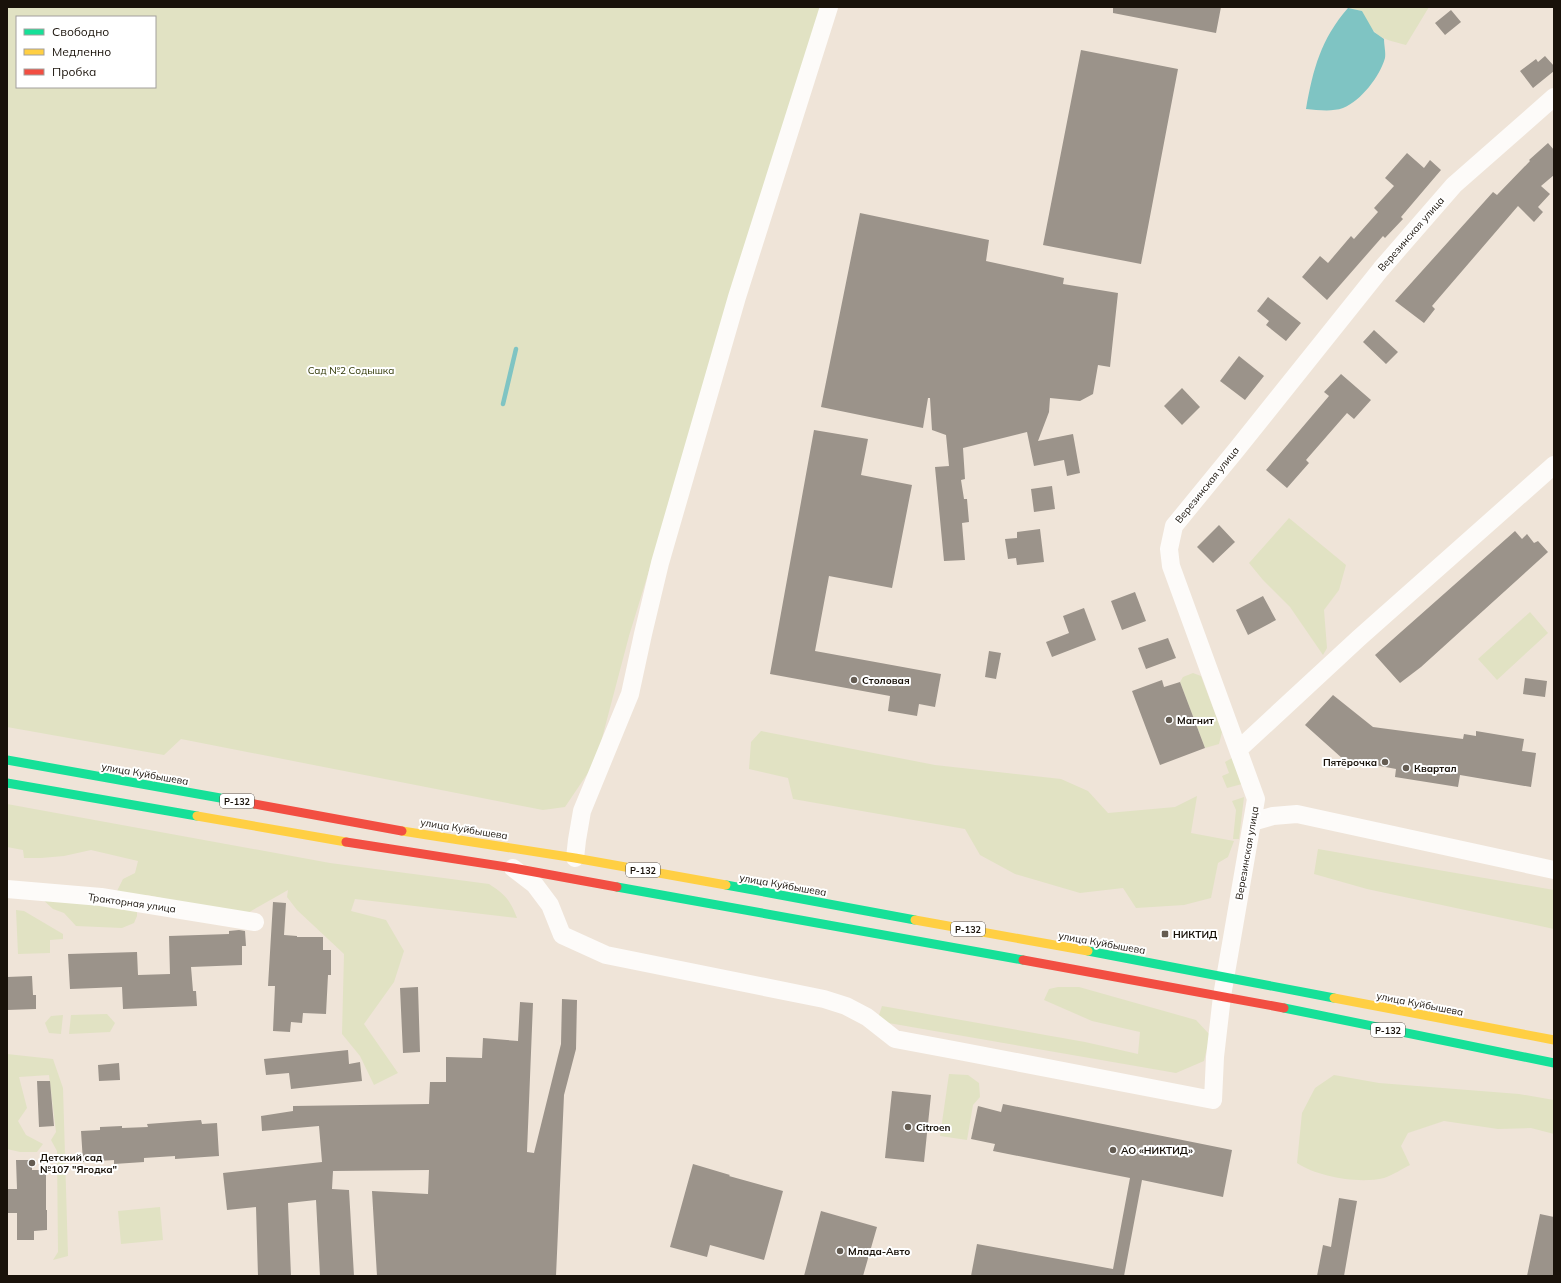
<svg xmlns="http://www.w3.org/2000/svg" width="1561" height="1283" viewBox="0 0 1561 1283" font-family="Mulish,sans-serif">
<style>
.green{fill:#e1e2c3;fill-rule:evenodd}
.water{fill:#7fc4c3}
.lines{fill:none;stroke-linecap:round;stroke-linejoin:round}
.stream{stroke:#7fc4c3;stroke-width:4.5}
.building{fill:#9b938a}
.street{stroke:#fdfbf9;stroke-width:18}
.fast{stroke:#16e098;stroke-width:9}
.slow{stroke:#ffcf43;stroke-width:9}
.jam{stroke:#f24e42;stroke-width:9}
.poi-dot{fill:#645c52;stroke:#fff;stroke-width:1.5}
.labels{text-anchor:middle;dominant-baseline:central;stroke-width:4;stroke-linejoin:round;paint-order:stroke}
.shield{fill:#fff;stroke:#5e5954;stroke-width:1}
.shield-label{font-size:9px;font-weight:bold;fill:#19120a}
.street-label{font-size:10px;fill:#19120a;stroke:#fff}
.park-label{font-size:10px;fill:#2c3400;stroke:#fff}
.poi-label{font-size:10px;font-weight:bold;fill:#19120a;stroke:#fff;text-anchor:start}
</style>
<rect width="100%" height="100%" fill="#efe4d8"/>
<!-- green -->
<path class="green" d="M 7,7 L 823,7 L 778,149 L 629,636 L 596,761 L 565,807 L 543,810 L 181,739 L 164,755 L 7,727 ZM 17,17 L 155,17 L 155,87 L 17,87 Z
M 1350,7 L 1429,7 L 1406,45 C 1379,38 1374,37 1362,11 L 1348,8 Z
M 1289,518 L 1346,565 L 1339,590 L 1324,610 L 1327,648 L 1323,655 L 1290,607 L 1263,580 L 1249,563 Z
M 1530,612 L 1548,633 L 1497,680 L 1478,659 Z
M 1193,673 L 1201,676 L 1222,732 L 1219,744 L 1205,748 L 1180,682 L 1183,677 Z
M 761,731 L 935,765 L 1061,779 L 1088,791 L 1108,813 L 1175,807 L 1197,796 L 1191,833 L 1234,841 L 1228,857 L 1218,863 L 1211,898 L 1184,905 L 1136,908 L 1123,888 L 1080,893 L 1015,874 L 980,855 L 965,829 L 793,799 L 788,778 L 749,769 L 751,742 Z
M 1232,758 L 1242,784 L 1227,788 L 1222,776 L 1229,773 L 1225,762 Z
M 1244,797 L 1239,839 L 1233,839 L 1236,810 L 1232,801 Z
M 7,804 L 330,863 L 489,884 C 505,894 510,900 517,918 L 355,899 L 351,911 L 386,920 L 404,951 L 394,982 L 364,1024 L 398,1073 L 374,1085 L 360,1056 L 342,1034 L 344,954 L 297,910 L 287,897 L 288,890 L 244,915 L 147,895 L 141,899 L 116,893 L 123,879 L 135,873 L 138,861 L 91,850 L 64,856 L 41,858 L 24,858 L 23,850 L 7,847 Z
M 1318,849 L 1554,890 L 1554,929 L 1367,889 L 1314,874 Z
M 41,898 L 137,909 L 137,916 L 134,923 L 122,928 L 76,926 L 64,913 L 53,909 Z
M 16,910 L 24,911 L 63,934 L 63,939 L 50,940 L 50,953 L 18,954 Z
M 1058,987 L 1079,987 L 1196,1020 L 1210,1035 L 1204,1061 L 1176,1073 L 877,1021 L 882,1006 L 1085,1042 L 1138,1054 L 1140,1032 L 1092,1021 L 1044,1000 L 1049,989 Z
M 107,1014 L 115,1023 L 110,1032 L 69,1034 L 71,1015 Z
M 63,1015 L 61,1034 L 49,1033 L 45,1023 L 51,1016 Z
M 7,1054 L 53,1059 L 63,1088 L 68,1256 L 53,1260 L 58,1252 L 57,1151 L 51,1140 L 56,1132 L 49,1075 L 19,1077 L 27,1108 L 18,1121 L 26,1135 L 43,1144 L 37,1152 L 20,1152 L 7,1149 Z
M 949,1074 L 968,1075 L 979,1083 L 980,1097 L 973,1105 L 967,1140 L 940,1136 Z
M 1334,1075 L 1379,1083 L 1519,1094 L 1554,1100 L 1554,1134 L 1531,1128 L 1498,1129 L 1444,1121 L 1408,1133 L 1401,1146 L 1410,1165 C 1402,1169 1393,1175 1384,1178 C 1359,1184 1318,1177 1297,1163 L 1302,1113 L 1315,1088 Z
M 160,1207 L 163,1240 L 121,1244 L 118,1211 Z"/>
<!-- water -->
<path class="water" d="M 1348,8 L 1362,11 L 1374,32 L 1384,39 C 1384,45 1386,53 1385,58 C 1380,76 1361,101 1343,108 C 1332,112 1318,110 1306,109 C 1313,69 1321,39 1348,8 Z"/>
<g class="lines">
<!-- stream -->
<path class="stream" d="M 503,404 L 516,349"/>
</g>
<!-- building -->
<path class="building" d="M 1113,7 L 1221,7 L 1216,33 L 1113,13 Z
M 1451,10 L 1461,22 L 1445,35 L 1435,23 Z
M 1081,50 L 1178,69 L 1141,264 L 1043,245 Z
M 1545,56 L 1554,66 L 1554,71 L 1533,88 L 1520,71 L 1536,59 L 1538,62 Z
M 1548,143 L 1554,150 L 1554,175 L 1541,186 L 1550,194 L 1538,207 L 1543,212 L 1534,222 L 1518,206 L 1432,306 L 1435,309 L 1424,323 L 1395,301 L 1493,192 L 1497,195 L 1530,161 L 1529,160 Z
M 1407,153 L 1424,168 L 1430,160 L 1441,170 L 1401,217 L 1403,219 L 1385,238 L 1383,236 L 1327,300 L 1302,277 L 1320,256 L 1328,263 L 1351,236 L 1354,239 L 1378,212 L 1374,208 L 1394,186 L 1385,178 Z
M 860,213 L 989,240 L 986,261 L 1064,278 L 1063,284 L 1118,293 L 1110,367 L 1098,365 L 1093,394 L 1080,401 L 1050,398 L 1049,412 L 1038,441 L 1073,434 L 1080,473 L 1067,476 L 1064,460 L 1034,466 L 1027,432 L 963,448 L 965,479 L 961,480 L 964,499 L 967,499 L 969,522 L 962,523 L 965,560 L 944,561 L 935,467 L 949,466 L 946,435 L 932,430 L 930,398 L 928,398 L 923,428 L 821,407 Z
M 1268,297 L 1301,323 L 1286,341 L 1266,325 L 1269,321 L 1257,311 Z
M 1374,330 L 1398,352 L 1386,364 L 1363,342 Z
M 1239,356 L 1264,376 L 1245,400 L 1220,381 Z
M 1341,374 L 1371,400 L 1354,419 L 1347,413 L 1306,460 L 1309,463 L 1287,488 L 1266,470 L 1329,396 L 1324,392 Z
M 1182,388 L 1200,407 L 1182,425 L 1164,406 Z
M 814,430 L 868,439 L 861,475 L 912,485 L 892,588 L 829,576 L 815,651 L 941,674 L 935,707 L 919,704 L 917,716 L 888,711 L 890,696 L 770,674 Z
M 1052,486 L 1055,509 L 1034,512 L 1031,489 Z
M 1219,525 L 1235,542 L 1213,563 L 1197,547 Z
M 1040,529 L 1044,562 L 1017,565 L 1016,558 L 1008,559 L 1005,539 L 1017,538 L 1017,532 Z
M 1515,531 L 1522,539 L 1527,534 L 1534,543 L 1538,541 L 1548,552 L 1421,667 L 1400,683 L 1375,655 Z
M 1135,592 L 1146,621 L 1122,630 L 1111,601 Z
M 1263,596 L 1276,620 L 1248,635 L 1236,610 Z
M 1084,608 L 1096,640 L 1052,657 L 1046,642 L 1069,633 L 1063,616 Z
M 1168,638 L 1176,658 L 1146,669 L 1138,648 Z
M 989,651 L 1001,653 L 996,679 L 985,677 Z
M 1525,678 L 1547,681 L 1545,697 L 1523,694 Z
M 1162,680 L 1164,687 L 1180,682 L 1205,748 L 1160,765 L 1132,691 Z
M 1333,695 L 1373,727 L 1463,739 L 1464,734 L 1476,736 L 1476,731 L 1524,739 L 1522,751 L 1536,753 L 1531,787 L 1460,775 L 1458,787 L 1395,777 L 1396,769 L 1343,759 L 1305,725 Z
M 273,902 L 286,903 L 284,935 L 297,936 L 297,937 L 323,937 L 323,950 L 331,950 L 331,975 L 328,975 L 326,1014 L 303,1013 L 302,1023 L 291,1022 L 290,1032 L 273,1031 L 275,986 L 268,986 Z
M 239,930 L 245,931 L 246,946 L 242,946 L 242,965 L 191,967 L 193,991 L 196,991 L 197,1006 L 123,1009 L 122,987 L 70,989 L 68,954 L 137,952 L 138,975 L 170,974 L 169,936 L 229,934 L 229,931 Z
M 32,976 L 33,995 L 36,995 L 36,1009 L 7,1010 L 7,977 Z
M 418,987 L 420,1052 L 403,1053 L 400,988 Z
M 562,999 L 577,1000 L 576,1049 L 564,1095 L 556,1276 L 377,1276 L 372,1191 L 428,1194 L 429,1170 L 333,1171 L 332,1189 L 349,1190 L 354,1276 L 320,1276 L 316,1200 L 288,1203 L 291,1276 L 258,1276 L 256,1207 L 227,1210 L 223,1173 L 322,1162 L 319,1126 L 262,1131 L 261,1116 L 293,1111 L 293,1106 L 429,1104 L 430,1082 L 446,1082 L 446,1057 L 482,1058 L 483,1038 L 518,1041 L 520,1002 L 533,1003 L 527,1152 L 534,1153 L 561,1044 Z
M 348,1050 L 349,1064 L 360,1062 L 362,1081 L 291,1089 L 289,1073 L 266,1075 L 264,1059 Z
M 119,1063 L 120,1080 L 99,1081 L 98,1065 Z
M 37,1081 L 50,1081 L 54,1126 L 39,1127 Z
M 892,1091 L 931,1095 L 924,1162 L 885,1158 Z
M 1003,1104 L 1232,1150 L 1223,1197 L 1142,1180 L 1124,1276 L 971,1276 L 977,1244 L 1113,1269 L 1130,1178 L 993,1151 L 995,1144 L 971,1139 L 978,1106 L 1001,1112 Z
M 201,1120 L 202,1124 L 217,1123 L 219,1156 L 175,1159 L 175,1156 L 144,1158 L 144,1162 L 114,1164 L 114,1160 L 83,1162 L 81,1131 L 100,1130 L 100,1127 L 122,1126 L 122,1128 L 148,1127 L 147,1124 Z
M 16,1160 L 32,1160 L 32,1170 L 46,1170 L 46,1210 L 47,1210 L 47,1230 L 34,1231 L 34,1240 L 17,1240 L 17,1213 L 7,1213 L 7,1189 L 17,1189 Z
M 693,1164 L 730,1175 L 729,1176 L 783,1191 L 764,1260 L 710,1245 L 707,1257 L 670,1247 Z
M 1339,1198 L 1357,1201 L 1344,1276 L 1317,1276 L 1323,1245 L 1331,1247 Z
M 821,1211 L 877,1227 L 863,1276 L 804,1276 Z
M 1540,1214 L 1554,1217 L 1554,1276 L 1527,1276 Z"/>
<g class="lines">
<!-- street -->
<path class="street" d="M 1238,750 L 1359,638 L 1554,465
M 1252,822 L 1273,816 L 1297,814 L 1554,870
M 575,858 L 577,840 L 582,811 L 630,694 L 643,634 L 660,563 L 737,297 L 829,7
M 513,868 L 535,885 L 550,905 L 562,935 L 606,955 L 824,999 L 846,1006 L 867,1017 L 895,1039 L 959,1051 L 1213,1100 L 1215,1057 L 1222,996 L 1256,799 L 1171,566 L 1169,549 L 1174,526 L 1237,449 L 1381,269 L 1454,185 L 1554,97
M 7,889 L 101,897 L 255,922"/>
<!-- fast -->
<path class="fast" d="M 7,760 L 254,804
M 7,783 L 197,816
M 726,885 L 915,920
M 617,887 L 1023,960
M 1088,951 L 1334,998
M 1284,1008 L 1554,1063"/>
<!-- slow -->
<path class="slow" d="M 197,816 L 346,842
M 402,831 L 575,858 L 726,885
M 915,920 L 1088,951
M 1334,998 L 1554,1040"/>
<!-- jam -->
<path class="jam" d="M 254,804 L 402,831
M 346,842 L 513,868 L 617,887
M 1023,960 L 1284,1008"/>
</g>
<!-- markers -->
<g class="poi-dot">
<circle cx="854" cy="680" r="4"/>
<circle cx="1169" cy="720" r="4"/>
<circle cx="1385" cy="762" r="4"/>
<circle cx="1406" cy="768" r="4"/>
<rect x="1161" y="930" width="8" height="8" rx="2"/>
<circle cx="908" cy="1127" r="4"/>
<circle cx="1113" cy="1150" r="4"/>
<circle cx="32" cy="1163" r="4"/>
<circle cx="840" cy="1251" r="4"/>
</g>
<g class="labels">
<!-- shield labels -->
<g class="shield">
<rect x="220" y="794" width="34" height="14" rx="3"/>
<rect x="626" y="863" width="34" height="14" rx="3"/>
<rect x="951" y="922" width="34" height="14" rx="3"/>
<rect x="1371" y="1023" width="34" height="14" rx="3"/>
</g>
<g class="shield-label">
<text x="237" y="801">Р-132</text>
<text x="643" y="870">Р-132</text>
<text x="968" y="929">Р-132</text>
<text x="1388" y="1030">Р-132</text>
</g>
<!-- street labels -->
<g class="street-label">
<text transform="translate(1411 234) rotate(-49)">Верезинская улица</text>
<text transform="translate(1207 485) rotate(-51)">Верезинская улица</text>
<text transform="translate(145 774) rotate(10)">улица Куйбышева</text>
<text transform="translate(464 829) rotate(9)">улица Куйбышева</text>
<text transform="translate(1247 853) rotate(-80)">Верезинская улица</text>
<text transform="translate(783 885) rotate(10)">улица Куйбышева</text>
<text transform="translate(132 903) rotate(8)">Тракторная улица</text>
<text transform="translate(1102 943) rotate(10)">улица Куйбышева</text>
<text transform="translate(1420 1004) rotate(11)">улица Куйбышева</text>
</g>
<!-- park labels -->
<g class="park-label">
<text x="351" y="370">Сад №2 Содышка</text>
</g>
<!-- poi labels -->
<g class="poi-label">
<text x="862" y="680">Столовая</text>
<text x="1177" y="720">Магнит</text>
<text x="1377" y="762" text-anchor="end">Пятёрочка</text>
<text x="1414" y="768">Квартал</text>
<text x="1173" y="934">НИКТИД</text>
<text x="916" y="1127">Citroen</text>
<text x="1121" y="1150">АО «НИКТИД»</text>
<text x="40" y="1157">Детский сад<tspan x="40" dy="12">№107 "Ягодка"</tspan></text>
<text x="848" y="1251">Млада-Авто</text>
</g>
</g>
<!-- border -->
<rect width="1561" height="1283" fill="none" stroke="#19120a" stroke-width="16"/>
<!-- legend -->
<rect x="16" y="16" width="140" height="72" fill="#ffffff" stroke="#a3a09d"/>
<rect x="24" y="29" width="20" height="6" fill="#16e098" stroke="#a3a09d"/>
<text x="52" y="36" font-size="12" fill="#19120a">Свободно</text>
<rect x="24" y="49" width="20" height="6" fill="#ffcf43" stroke="#a3a09d"/>
<text x="52" y="56" font-size="12" fill="#19120a">Медленно</text>
<rect x="24" y="69" width="20" height="6" fill="#f24e42" stroke="#a3a09d"/>
<text x="52" y="76" font-size="12" fill="#19120a">Пробка</text>
</svg>
